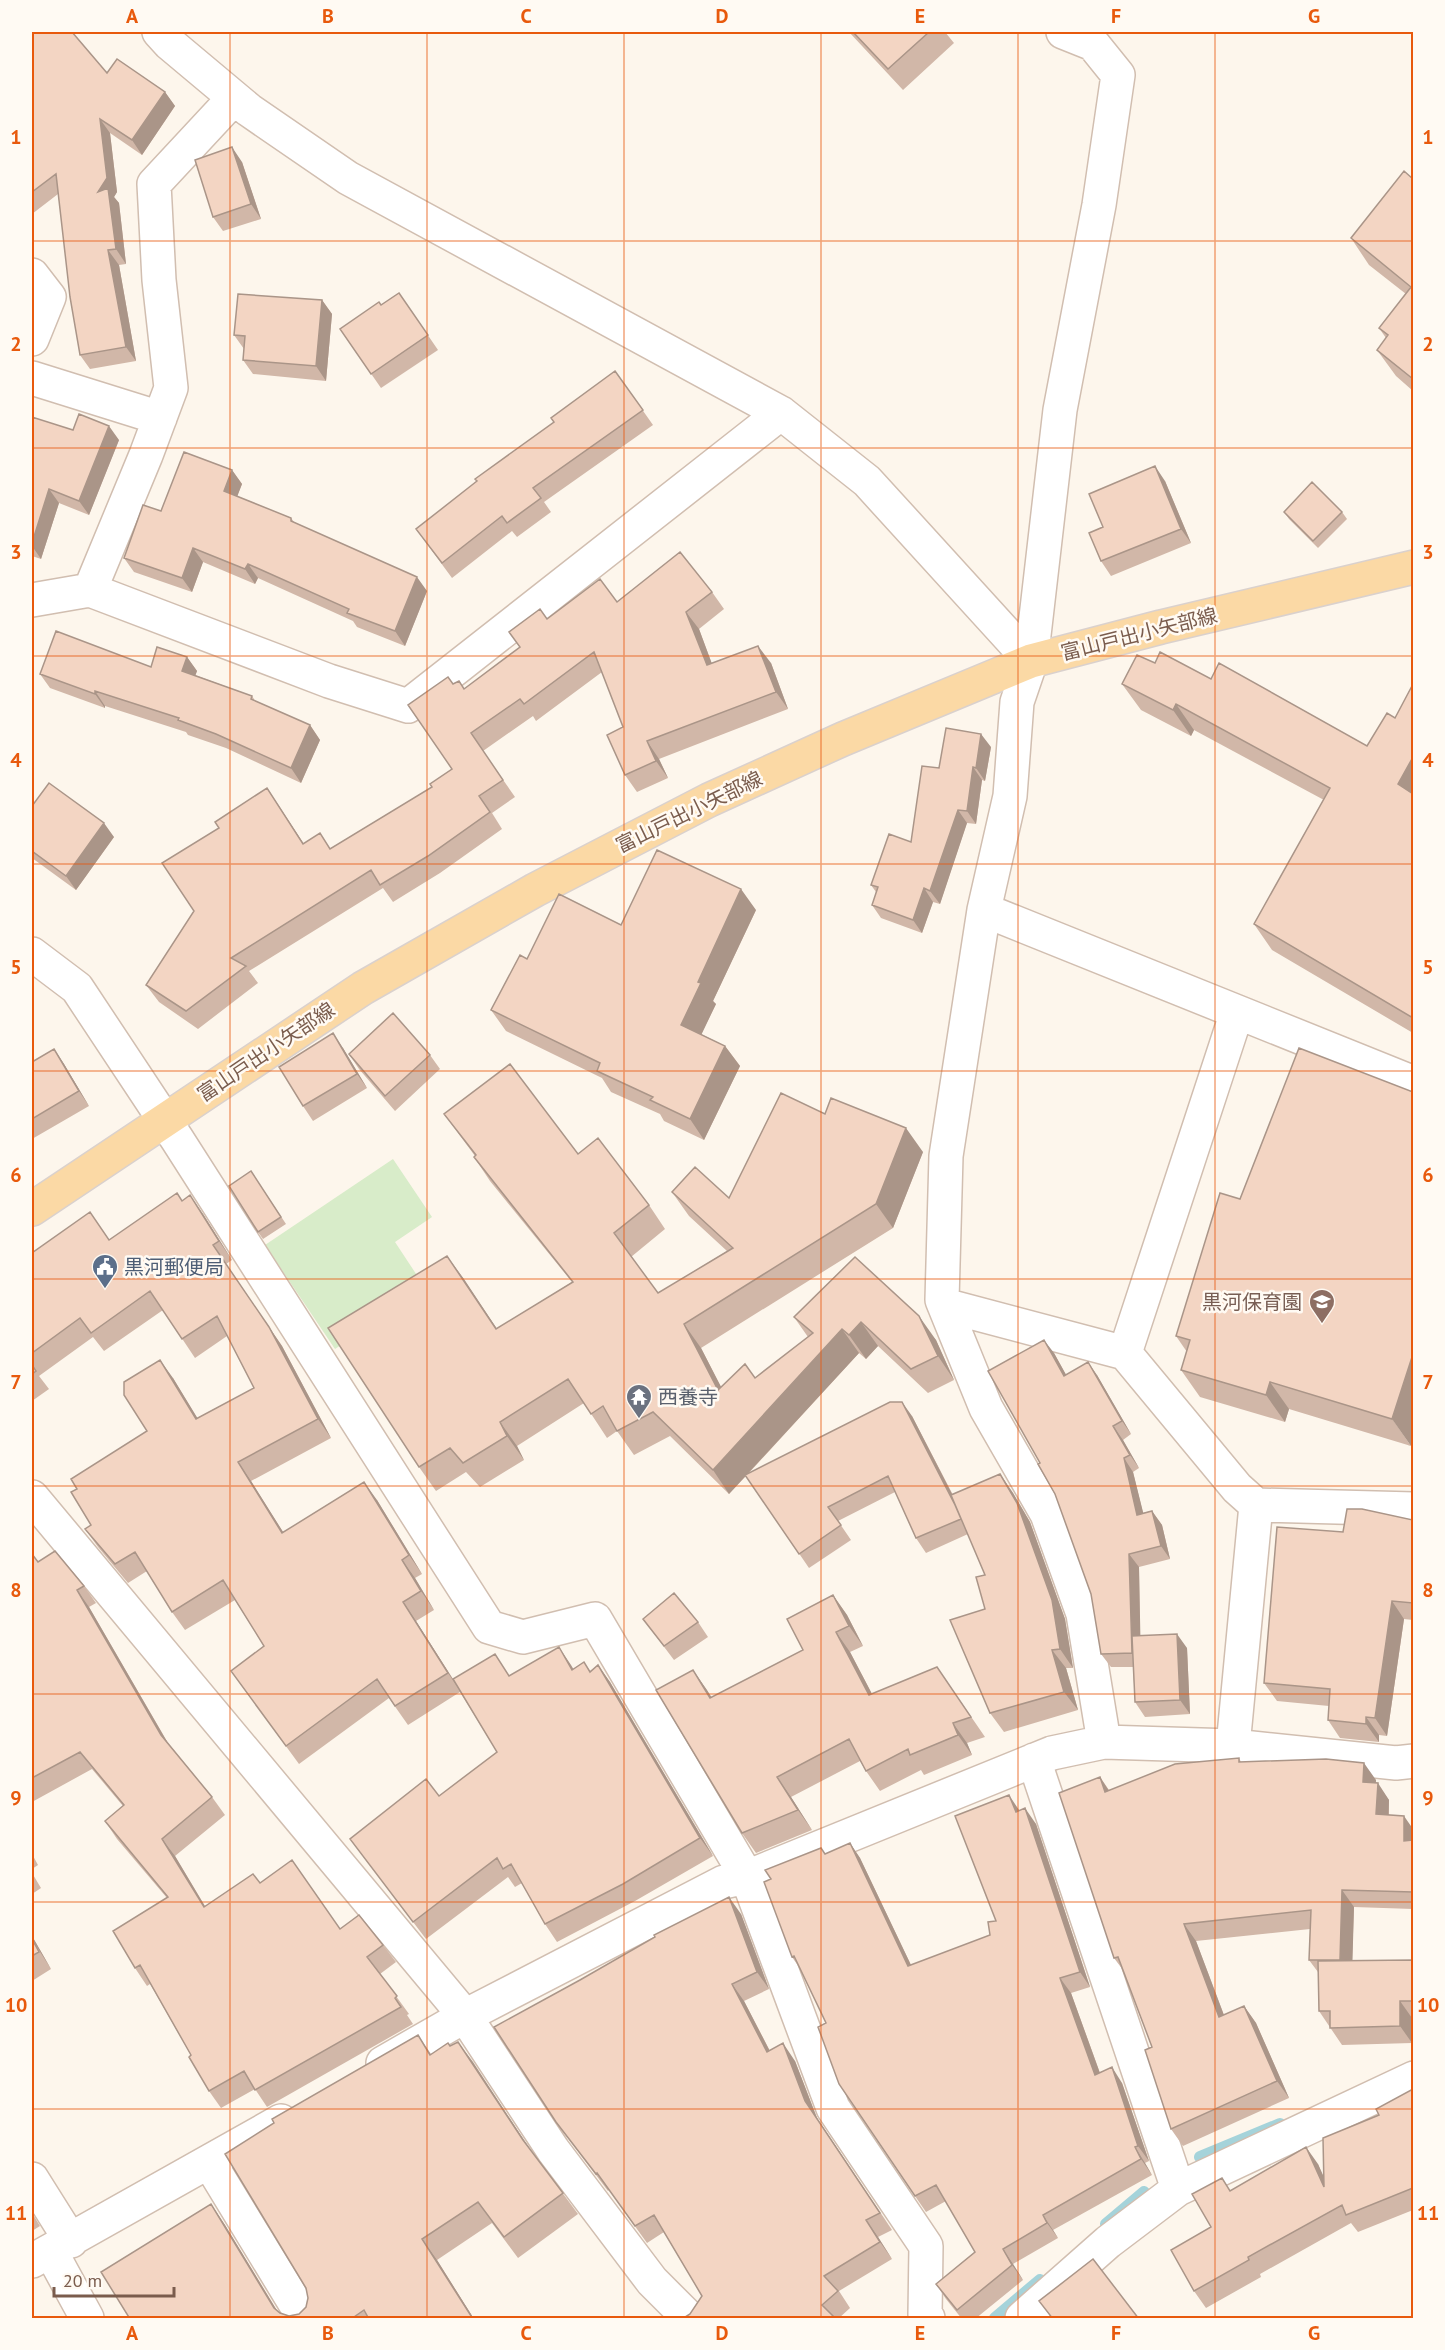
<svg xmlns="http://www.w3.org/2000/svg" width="1445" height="2350" viewBox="0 0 1445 2350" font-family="'PT Sans','Noto Sans JP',sans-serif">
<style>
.green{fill:#d8ecc9}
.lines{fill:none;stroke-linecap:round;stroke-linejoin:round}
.stream{stroke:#a5d3da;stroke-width:12}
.minor-casing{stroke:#d1beb0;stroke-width:36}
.major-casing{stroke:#dad1cd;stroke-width:36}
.minor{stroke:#fff;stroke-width:33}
.major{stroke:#fbd9a5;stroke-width:33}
.wall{fill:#d1b7a8}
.shaded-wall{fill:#aa9588}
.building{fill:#f3d5c3;stroke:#aa9588;stroke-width:1.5}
.grid{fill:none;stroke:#e8590c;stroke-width:1.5;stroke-opacity:0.55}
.labels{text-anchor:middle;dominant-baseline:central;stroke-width:5;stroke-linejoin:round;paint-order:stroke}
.street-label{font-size:20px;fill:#7a5c4d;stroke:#fffaf3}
.service-label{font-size:20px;fill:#4e5e75;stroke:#fffaf3;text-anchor:start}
.education-label{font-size:20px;fill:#785e54;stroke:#fffaf3;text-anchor:end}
.worship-label{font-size:20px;fill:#5b616d;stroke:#fffaf3;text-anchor:start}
.neatline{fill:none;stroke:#e8590c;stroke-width:2}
.grid-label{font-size:20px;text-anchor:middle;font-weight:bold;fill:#e8590c}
</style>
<rect width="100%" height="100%" fill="#fdf6ec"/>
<!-- green -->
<path class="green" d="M 393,1159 L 432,1217 L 395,1242 L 426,1289 L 335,1349 L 265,1245 Z"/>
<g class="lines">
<!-- stream -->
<path class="stream" d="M 1200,2157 L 1280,2124
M 1106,2224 L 1144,2192
M 995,2318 L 1040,2280"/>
<defs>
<path id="minor" d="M 159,32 L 169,43 L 249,110 L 348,178 L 781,413 L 867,481 L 1031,661
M 1063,32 L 1093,44 L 1118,75 L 1099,205 L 1060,410 L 1031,661 L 1017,702 L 1010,796 L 984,910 L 946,1156 L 942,1300 L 986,1408 L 1047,1514 L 1083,1614 L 1104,1742
M 32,275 L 49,297 L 32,339
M 32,378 L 160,418
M 90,590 L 146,455 L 171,388 L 159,280 L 154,184 L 234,98
M 32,600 L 90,590 L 329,681 L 408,706 L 781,413
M 984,910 L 1414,1083
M 32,954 L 77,988 L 177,1139 L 489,1627 L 523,1637 L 595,1619 L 747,1877 L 833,2108 L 926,2246 L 925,2315 L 928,2318
M 944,1305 L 1125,1353 L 1237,1488 L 1256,1505 L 1233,1746
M 1125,1353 L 1237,1012
M 32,1497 L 465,2016 L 553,2150 L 652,2281 L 689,2318
M 1256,1505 L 1414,1509
M 383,2063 L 465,2016 L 724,1882 L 747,1877 L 1052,1753 L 1104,1742 L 1233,1746 L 1396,1763 L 1414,1761
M 209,2162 L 304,2318
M 32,2179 L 71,2241
M 1178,2189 L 1414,2078
M 51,2252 L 87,2318
M 32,2261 L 281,2121
M 1022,2318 L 1108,2242 L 1178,2189 L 1034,1760"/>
<path id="major" d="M 32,1209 L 363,988 L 535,890 L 709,800 L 843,739 L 1031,661 L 1161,627 L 1414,567"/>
</defs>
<!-- minor casing -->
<use href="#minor" class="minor-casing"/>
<!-- major casing -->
<use href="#major" class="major-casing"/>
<!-- minor -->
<use href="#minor" class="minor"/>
<!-- major -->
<use href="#major" class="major"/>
</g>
<!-- wall -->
<path class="wall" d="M 32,32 L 107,73 L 165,92 L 175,106 L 142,155 L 110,133 L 117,192 L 114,197 L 119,203 L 126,264 L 119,265 L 136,361 L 90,369 L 80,355 L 58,194 L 32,214 Z
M 849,32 L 945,32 L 954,43 L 903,90 Z
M 242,162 L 261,219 L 223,231 L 213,217 Z
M 1413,179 L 1413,391 L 1396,376 L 1377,350 L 1386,338 L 1379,328 L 1406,294 L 1369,265 L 1351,238 Z
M 399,293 L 438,350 L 381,388 L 340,329 L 381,305 Z
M 322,300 L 332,314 L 326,381 L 253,374 L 243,360 L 244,349 L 234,335 Z
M 615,371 L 653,425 L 544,502 L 551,512 L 517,537 L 512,531 L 452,578 L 416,529 L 554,422 Z
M 32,417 L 73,430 L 119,440 L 89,515 L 59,503 L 41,559 L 32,556 Z
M 232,470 L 242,484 L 237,496 L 291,518 L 294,522 L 427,591 L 405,646 L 357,627 L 353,621 L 258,578 L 255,584 L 203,562 L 192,592 L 134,572 L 124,558 L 161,511 Z
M 1165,481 L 1191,543 L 1111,576 L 1101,561 L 1103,527 Z
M 1284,512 L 1342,512 L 1347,519 L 1318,548 L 1289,519 Z
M 712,592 L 724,609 L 699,629 L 712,664 L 771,663 L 788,709 L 659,759 L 668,778 L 637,792 L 625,775 L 623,727 L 602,672 L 536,721 L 533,716 L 483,751 L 515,797 L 492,813 L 502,829 L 440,873 L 393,902 L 383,888 L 249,971 L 258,983 L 198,1029 L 159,1002 L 146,985 L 194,911 L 219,828 L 267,788 L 303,843 L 331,848 L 432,787 L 452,769 L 453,684 L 464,689 L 520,647 L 509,632 L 547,619 L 617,602 Z
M 187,657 L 197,671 L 195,675 L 252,696 L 256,702 L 310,725 L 320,740 L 301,783 L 226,748 L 188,735 L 186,732 L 105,706 L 105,708 L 50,688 L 40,674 L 151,667 Z
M 1155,663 L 1211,679 L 1367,746 L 1395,718 L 1413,684 L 1413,1033 L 1272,950 L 1254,924 L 1324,800 L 1194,730 L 1191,736 L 1141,710 L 1122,684 Z
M 991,747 L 985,781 L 982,780 L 976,824 L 967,823 L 940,904 L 933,902 L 922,933 L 881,918 L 872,905 L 876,892 L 871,885 L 911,842 L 939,768 Z
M 32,806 L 114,837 L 76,890 L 32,858 Z
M 756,910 L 713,1001 L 716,1004 L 701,1034 L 725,1046 L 740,1066 L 704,1140 L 664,1121 L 660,1114 L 611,1092 L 602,1078 L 506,1031 L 491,1010 L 527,959 Z
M 343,1048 L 367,1088 L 313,1121 L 303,1106 Z
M 54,1049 L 64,1064 L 89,1106 L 32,1139 L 32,1062 Z
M 349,1054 L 430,1055 L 440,1069 L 395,1111 L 359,1069 Z
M 444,1114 L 578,1154 L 649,1205 L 665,1229 L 631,1257 L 658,1293 L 727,1251 L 689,1216 L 672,1192 L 729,1198 L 825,1114 L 923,1152 L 893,1228 L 701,1348 L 721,1387 L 755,1378 L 808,1337 L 794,1317 L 855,1257 L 936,1340 L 954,1380 L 928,1393 L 878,1346 L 866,1359 L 859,1353 L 747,1475 L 912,1416 L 953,1495 L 1000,1474 L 1013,1493 L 1030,1522 L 1065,1619 L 1073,1668 L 1066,1668 L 1078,1710 L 1004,1732 L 990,1713 L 985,1609 L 985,1575 L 968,1534 L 926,1553 L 916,1538 L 895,1492 L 838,1521 L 851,1540 L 809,1568 L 746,1476 L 729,1494 L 670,1436 L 634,1455 L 617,1431 L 607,1438 L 584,1403 L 517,1446 L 524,1460 L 480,1487 L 466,1472 L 436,1491 L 419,1467 L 447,1256 L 497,1329 L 572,1282 L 490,1181 L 474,1157 L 475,1156 Z
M 251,1171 L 286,1224 L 263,1239 L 258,1232 Z
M 1240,1199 L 1411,1446 L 1289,1409 L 1285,1422 L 1200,1397 L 1181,1370 L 1187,1352 L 1176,1336 Z
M 182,1201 L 203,1214 L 232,1260 L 226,1264 L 282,1346 L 331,1438 L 251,1481 L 283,1532 L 377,1500 L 422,1574 L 415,1578 L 434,1610 L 416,1621 L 453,1679 L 510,1676 L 573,1669 L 584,1662 L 590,1671 L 598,1665 L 610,1682 L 713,1856 L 635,1901 L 557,1942 L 545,1924 L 522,1883 L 515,1887 L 508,1877 L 426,1939 L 350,1839 L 439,1796 L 497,1752 L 460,1692 L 408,1725 L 389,1698 L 299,1764 L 231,1671 L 264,1646 L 235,1600 L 185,1630 L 172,1612 L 147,1571 L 128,1583 L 98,1547 L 85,1529 L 91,1525 L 77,1489 L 147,1431 L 173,1378 L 197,1418 L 254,1388 L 227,1336 L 195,1358 L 163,1310 L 104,1351 L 93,1337 L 39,1376 L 49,1389 L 32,1401 L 32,1253 L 109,1240 Z
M 1054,1353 L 1066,1375 L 1097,1375 L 1131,1434 L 1123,1440 L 1139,1468 L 1133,1472 L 1143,1513 L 1152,1511 L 1162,1525 L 1170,1559 L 1139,1567 L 1140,1636 L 1187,1648 L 1190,1714 L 1145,1717 L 1135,1702 L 1133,1667 L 1111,1667 L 1101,1654 L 1091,1594 L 1055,1494 L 1040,1463 Z
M 1413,1520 L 1413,1620 L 1404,1619 L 1387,1736 L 1379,1735 L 1379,1742 L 1340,1738 L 1328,1720 L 1329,1706 L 1277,1701 L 1264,1683 L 1343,1532 Z
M 32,1554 L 38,1562 L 84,1586 L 96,1603 L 89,1607 L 168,1743 L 212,1797 L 225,1815 L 175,1856 L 205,1906 L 260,1883 L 340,1929 L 383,1945 L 396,1962 L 380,1974 L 409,2014 L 407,2015 L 413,2024 L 267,2107 L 255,2089 L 221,2108 L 209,2091 L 191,2055 L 150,1984 L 147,1986 L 135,1968 L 167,1898 L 117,1839 L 105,1821 L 123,1806 L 92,1769 L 32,1802 Z
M 833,1595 L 847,1615 L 863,1646 L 850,1652 L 872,1694 L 937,1667 L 985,1737 L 967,1743 L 972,1755 L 924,1775 L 921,1770 L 880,1791 L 866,1771 L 860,1761 L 791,1797 L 812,1830 L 756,1853 L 742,1833 L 693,1670 L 712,1698 L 803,1650 Z
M 643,1619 L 698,1622 L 708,1637 L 674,1660 Z
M 1239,1758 L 1241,1762 L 1376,1780 L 1376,1783 L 1389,1800 L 1389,1815 L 1413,1829 L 1413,1909 L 1354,1907 L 1352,1961 L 1413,1960 L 1413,2018 L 1412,2018 L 1412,2043 L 1342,2045 L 1319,2011 L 1318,1972 L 1309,1960 L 1310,1929 L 1196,1941 L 1224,2015 L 1244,2006 L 1256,2023 L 1289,2098 L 1183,2146 L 1171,2129 L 1152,2047 L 1123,1970 L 1114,1958 L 1100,1777 L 1109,1790 Z
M 1020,1810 L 1036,1824 L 1090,1987 L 1071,1993 L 1100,2073 L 1122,2083 L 1149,2161 L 1145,2163 L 1152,2175 L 1053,2230 L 1058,2238 L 1013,2264 L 1023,2280 L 975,2319 L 962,2319 L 946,2299 L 936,2284 L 975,2252 L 946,2201 L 926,2212 L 915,2196 L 826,2023 L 801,1970 L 792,1957 L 826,1854 L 850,1843 L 860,1858 L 911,1965 L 990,1935 L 996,1921 Z
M 32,1854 L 38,1865 L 32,1869 Z
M 32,1873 L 41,1888 L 32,1894 Z
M 741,1914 L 769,1989 L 744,2001 L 770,2051 L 795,2061 L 817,2118 L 892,2230 L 878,2237 L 892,2259 L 839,2291 L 850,2308 L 838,2319 L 682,2319 L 690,2314 L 702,2296 L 664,2232 L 647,2243 L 609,2190 L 608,2191 L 556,2122 Z
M 32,1936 L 51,1969 L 32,1981 Z
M 418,2035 L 431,2054 L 458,2042 L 530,2149 L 578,2214 L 518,2258 L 492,2223 L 437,2260 L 474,2319 L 130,2319 L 211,2204 L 225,2225 L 278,2312 L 280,2313 L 289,2316 L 299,2314 L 306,2307 Z
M 1413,2089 L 1413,2210 L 1358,2232 L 1351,2223 L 1260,2274 L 1261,2277 L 1206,2308 L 1194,2291 L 1211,2227 L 1231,2191 L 1318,2164 L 1323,2176 L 1379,2115 Z
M 32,2213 L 40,2226 L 32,2231 Z"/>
<!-- shaded-wall -->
<path class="shaded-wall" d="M 165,92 L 175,106 L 142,155 L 132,140 Z
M 100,119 L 110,133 L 117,192 L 114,197 L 119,203 L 126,264 L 116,249 L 98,192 Z
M 232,147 L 242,162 L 261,219 L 251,204 Z
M 108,250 L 119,265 L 136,361 L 126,347 Z
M 322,300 L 332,314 L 326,381 L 316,366 Z
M 109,426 L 119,440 L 89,515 L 79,501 Z
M 1155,466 L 1165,481 L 1191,543 L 1181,529 Z
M 232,470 L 242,484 L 234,505 L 224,491 Z
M 49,489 L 59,503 L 41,559 L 32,546 L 32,543 Z
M 193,548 L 203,562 L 192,592 L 182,578 Z
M 248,564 L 258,578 L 255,584 L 245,569 Z
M 417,577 L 427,591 L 405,646 L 395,631 Z
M 686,612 L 699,629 L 719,683 L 707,665 Z
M 758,646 L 771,663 L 788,709 L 776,692 Z
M 187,657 L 197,671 L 192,685 L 182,671 Z
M 95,691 L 105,706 L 105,708 L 95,694 Z
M 1176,704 L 1194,730 L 1191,736 L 1173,710 Z
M 310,725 L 320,740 L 301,783 L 291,768 Z
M 981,734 L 991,747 L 985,781 L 976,768 Z
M 647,741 L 659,759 L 668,778 L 656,761 Z
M 1413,757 L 1413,807 L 1398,784 Z
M 973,767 L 982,780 L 976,824 L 967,811 Z
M 267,788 L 279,806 L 315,861 L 303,844 Z
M 958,810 L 967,823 L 940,904 L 930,891 Z
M 104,823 L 114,837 L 76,890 L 66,876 Z
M 924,888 L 933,902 L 922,933 L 913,920 Z
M 741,889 L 756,910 L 713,1001 L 716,1004 L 696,1046 L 681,1025 L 698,982 Z
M 333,1033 L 343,1048 L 367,1088 L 357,1074 Z
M 725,1046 L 740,1066 L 704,1140 L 690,1119 Z
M 54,1049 L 64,1064 L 89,1106 L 79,1091 Z
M 906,1128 L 923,1152 L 893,1228 L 876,1204 Z
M 190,1195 L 203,1214 L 232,1260 L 219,1241 Z
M 213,1245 L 282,1346 L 331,1438 L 318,1419 Z
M 447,1256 L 464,1279 L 513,1353 L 496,1329 Z
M 919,1316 L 936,1340 L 954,1380 L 938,1356 Z
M 861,1322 L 878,1346 L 866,1359 L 849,1335 Z
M 684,1324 L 701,1348 L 735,1414 L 718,1390 Z
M 842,1329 L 859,1353 L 729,1494 L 713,1470 Z
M 1044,1340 L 1054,1353 L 1074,1389 L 1064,1376 Z
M 1413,1354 L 1413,1439 L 1411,1446 L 1392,1419 Z
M 160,1360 L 173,1378 L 209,1437 L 196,1419 Z
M 1088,1362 L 1097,1375 L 1131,1434 L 1122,1421 Z
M 1270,1382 L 1289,1409 L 1285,1422 L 1266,1395 Z
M 902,1402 L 912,1416 L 972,1533 L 962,1518 Z
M 500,1422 L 517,1446 L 524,1460 L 507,1436 Z
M 1113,1426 L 1123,1440 L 1139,1468 L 1130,1455 Z
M 1124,1458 L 1133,1472 L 1147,1528 L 1137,1515 Z
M 238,1462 L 251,1481 L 295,1551 L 282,1533 Z
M 1000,1474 L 1013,1493 L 1030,1522 L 1065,1619 L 1073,1668 L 1060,1649 Z
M 364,1482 L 377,1500 L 422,1574 L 409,1555 Z
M 1152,1511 L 1162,1525 L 1170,1559 L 1161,1546 Z
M 1129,1554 L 1139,1567 L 1141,1667 L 1132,1653 Z
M 402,1560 L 415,1578 L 434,1610 L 421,1591 Z
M 77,1590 L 89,1607 L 173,1752 L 161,1735 Z
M 833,1595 L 847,1615 L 863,1646 L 849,1626 Z
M 1392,1601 L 1404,1619 L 1387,1736 L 1375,1718 Z
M 403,1602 L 416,1621 L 461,1692 L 448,1673 Z
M 836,1632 L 850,1652 L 883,1715 L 869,1695 Z
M 1177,1634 L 1187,1648 L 1190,1714 L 1180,1700 Z
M 559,1647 L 571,1665 L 584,1687 L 572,1670 Z
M 1052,1650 L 1066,1668 L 1078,1710 L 1064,1692 Z
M 598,1665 L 610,1682 L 713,1856 L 700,1838 Z
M 693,1670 L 707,1690 L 724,1718 L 710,1698 Z
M 1366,1717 L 1379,1735 L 1379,1742 L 1366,1724 Z
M 953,1723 L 967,1743 L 972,1755 L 958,1735 Z
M 1364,1763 L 1376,1780 L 1375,1799 L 1363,1782 Z
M 777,1777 L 791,1797 L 812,1830 L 798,1810 Z
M 1100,1777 L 1111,1794 L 1105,1792 Z
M 1378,1783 L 1389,1800 L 1388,1831 L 1376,1814 Z
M 1009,1795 L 1019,1810 L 1026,1827 L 1016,1812 Z
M 1025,1808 L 1036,1824 L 1090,1987 L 1080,1972 Z
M 1404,1816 L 1413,1829 L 1413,1855 L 1404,1841 Z
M 162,1839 L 175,1856 L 216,1925 L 204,1907 Z
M 850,1843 L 860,1858 L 919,1982 L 908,1966 Z
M 1342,1890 L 1354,1907 L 1352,1977 L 1340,1960 Z
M 729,1897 L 741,1914 L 769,1989 L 757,1972 Z
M 1184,1924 L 1196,1941 L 1231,2034 L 1219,2017 Z
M 32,1936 L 51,1969 L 32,1939 Z
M 1060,1978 L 1071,1993 L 1106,2090 L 1095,2075 Z
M 732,1984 L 744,2001 L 779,2069 L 767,2052 Z
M 1400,2001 L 1412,2018 L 1412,2043 L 1400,2026 Z
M 1244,2006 L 1256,2023 L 1289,2098 L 1277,2081 Z
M 458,2042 L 473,2062 L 537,2160 L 523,2140 Z
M 783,2043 L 795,2061 L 817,2118 L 892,2230 L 805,2101 Z
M 1112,2067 L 1122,2083 L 1149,2161 L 1138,2146 Z
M 1135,2147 L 1145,2163 L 1152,2175 L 1141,2159 Z
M 1306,2147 L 1318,2164 L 1336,2204 L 1324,2187 Z
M 211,2204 L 225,2225 L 282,2319 L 274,2308 Z
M 1043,2215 L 1053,2230 L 1058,2238 L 1047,2223 Z
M 866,2220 L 878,2237 L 892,2259 L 880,2242 Z
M 422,2239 L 437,2260 L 474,2319 L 473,2319 Z
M 1003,2249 L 1013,2264 L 1023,2280 L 1012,2265 Z"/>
<!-- building -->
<path class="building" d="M 32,32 L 72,32 L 107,73 L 117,59 L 165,92 L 132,140 L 100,119 L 107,178 L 98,192 L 108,188 L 116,249 L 108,250 L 126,347 L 80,355 L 70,297 L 56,174 L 32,192 Z
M 853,32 L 929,32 L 888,69 Z
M 232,147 L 251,204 L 213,217 L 195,160 Z
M 1404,171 L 1413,179 L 1413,379 L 1377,350 L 1388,335 L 1379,328 L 1411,287 L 1351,238 Z
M 399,293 L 428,335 L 371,374 L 340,329 L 379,302 L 381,305 Z
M 238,294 L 322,300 L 316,366 L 243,360 L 245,336 L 234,335 Z
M 615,371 L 643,410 L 533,488 L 541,498 L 507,523 L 502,516 L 442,563 L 416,529 L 477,481 L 475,479 L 554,422 L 551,418 Z
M 79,414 L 109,426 L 79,501 L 49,489 L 32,543 L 32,417 L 73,430 Z
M 184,452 L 232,470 L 224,491 L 291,518 L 291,521 L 417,577 L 395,631 L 347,613 L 349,609 L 248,564 L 245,569 L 193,548 L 182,578 L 124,558 L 143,505 L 161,511 Z
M 1155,466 L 1181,529 L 1101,561 L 1089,533 L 1103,527 L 1089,494 Z
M 1312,482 L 1342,512 L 1313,541 L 1284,512 Z
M 680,552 L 712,592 L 686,612 L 707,665 L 758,646 L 776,692 L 647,741 L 656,761 L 625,775 L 607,735 L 623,727 L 594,652 L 524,704 L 520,699 L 471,733 L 503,780 L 479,796 L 490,812 L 428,856 L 380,885 L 371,870 L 231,958 L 246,966 L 186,1011 L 146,985 L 194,911 L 162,863 L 219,828 L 215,822 L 267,788 L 303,844 L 320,833 L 330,849 L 432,787 L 430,784 L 452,769 L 408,705 L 448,677 L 453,684 L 459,681 L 464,689 L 520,647 L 509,632 L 540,609 L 547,619 L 600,579 L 617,602 Z
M 56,631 L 151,667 L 157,647 L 187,657 L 182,671 L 252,696 L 251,699 L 310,725 L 291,768 L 216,734 L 178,720 L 179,718 L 95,691 L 95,694 L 40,674 Z
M 1160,652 L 1211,679 L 1219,663 L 1367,746 L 1387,713 L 1395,718 L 1413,684 L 1413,757 L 1398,784 L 1413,794 L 1413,1018 L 1254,924 L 1330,788 L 1176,704 L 1173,710 L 1122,684 L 1137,655 L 1155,663 Z
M 946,728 L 981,734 L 976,768 L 973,767 L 967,811 L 958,810 L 930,891 L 924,888 L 913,920 L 872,905 L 878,887 L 871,885 L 889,834 L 911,842 L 922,766 L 939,768 Z
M 49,783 L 104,823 L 66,876 L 32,851 L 32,806 Z
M 657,850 L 741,889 L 698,982 L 701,983 L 681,1025 L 725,1046 L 690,1119 L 650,1100 L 653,1097 L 597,1071 L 600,1063 L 491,1010 L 520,955 L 527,959 L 559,894 L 621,925 Z
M 393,1013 L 430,1055 L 385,1096 L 349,1054 Z
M 333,1033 L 357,1074 L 303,1106 L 279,1067 Z
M 1299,1048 L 1413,1092 L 1413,1354 L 1392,1419 L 1270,1382 L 1266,1395 L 1181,1370 L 1190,1340 L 1176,1336 L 1220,1193 L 1240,1199 Z
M 54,1049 L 79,1091 L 32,1119 L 32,1062 Z
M 510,1064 L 578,1154 L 598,1138 L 649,1205 L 614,1233 L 658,1293 L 733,1248 L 672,1192 L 695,1167 L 729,1198 L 781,1093 L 825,1114 L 831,1098 L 906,1128 L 876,1204 L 684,1324 L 718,1390 L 745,1364 L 755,1378 L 813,1333 L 794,1317 L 855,1257 L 919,1316 L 938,1356 L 911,1369 L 861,1322 L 849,1335 L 842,1329 L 713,1470 L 653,1412 L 617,1431 L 603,1406 L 591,1414 L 568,1379 L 500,1422 L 507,1436 L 463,1463 L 450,1448 L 419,1467 L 328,1328 L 447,1256 L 496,1329 L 573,1282 L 474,1157 L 476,1155 L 444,1114 Z
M 251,1171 L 281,1217 L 258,1232 L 229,1186 Z
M 177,1193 L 182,1201 L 190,1195 L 219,1241 L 213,1245 L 269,1327 L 318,1419 L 238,1462 L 282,1533 L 364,1482 L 409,1555 L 402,1560 L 421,1591 L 403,1602 L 448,1673 L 395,1706 L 377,1679 L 286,1746 L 231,1671 L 264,1646 L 223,1580 L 172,1612 L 135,1552 L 115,1564 L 85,1529 L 91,1525 L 71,1492 L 77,1489 L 71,1479 L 147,1431 L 124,1395 L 124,1382 L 160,1360 L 196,1419 L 254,1388 L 217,1316 L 182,1339 L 150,1291 L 91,1333 L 80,1318 L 32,1353 L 32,1253 L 90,1212 L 109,1240 Z
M 1044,1340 L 1064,1376 L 1088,1362 L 1122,1421 L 1113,1426 L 1130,1455 L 1124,1458 L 1137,1515 L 1152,1511 L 1161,1546 L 1129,1554 L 1132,1653 L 1101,1654 L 1091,1594 L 1055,1494 L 1038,1464 L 1040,1463 L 988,1371 Z
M 32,1365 L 36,1371 L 32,1374 Z
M 890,1402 L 902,1402 L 955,1505 L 961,1519 L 916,1538 L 888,1476 L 828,1507 L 841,1525 L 799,1554 L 745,1475 Z
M 1000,1474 L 1017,1503 L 1052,1600 L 1060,1649 L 1052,1650 L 1064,1692 L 990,1713 L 950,1620 L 985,1609 L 976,1577 L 985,1575 L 951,1495 Z
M 1347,1509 L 1362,1509 L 1413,1520 L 1413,1603 L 1392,1601 L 1375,1718 L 1366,1717 L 1366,1724 L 1328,1720 L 1330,1689 L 1264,1683 L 1277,1527 L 1343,1532 Z
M 55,1551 L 84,1586 L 77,1590 L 161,1735 L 212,1797 L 162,1839 L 204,1907 L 253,1874 L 260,1883 L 292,1860 L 340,1929 L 359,1915 L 383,1945 L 367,1957 L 397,1996 L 395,1998 L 401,2007 L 255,2090 L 244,2071 L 209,2091 L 189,2057 L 191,2055 L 140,1965 L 135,1968 L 113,1931 L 168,1897 L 105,1821 L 124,1805 L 80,1752 L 32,1778 L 32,1554 L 38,1562 Z
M 674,1593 L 698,1622 L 664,1646 L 643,1619 Z
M 833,1595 L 849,1626 L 836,1632 L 869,1695 L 937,1667 L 971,1717 L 953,1723 L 958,1735 L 910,1755 L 908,1749 L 866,1771 L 849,1739 L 777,1777 L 798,1810 L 742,1833 L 656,1690 L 693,1670 L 710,1698 L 803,1650 L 787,1619 Z
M 1177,1634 L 1180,1700 L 1135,1702 L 1132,1636 Z
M 559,1647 L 572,1670 L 584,1662 L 590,1672 L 598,1665 L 700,1838 L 623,1884 L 545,1924 L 511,1864 L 503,1869 L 497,1858 L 413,1922 L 350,1839 L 426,1779 L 439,1796 L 497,1752 L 453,1679 L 495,1654 L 509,1676 Z
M 1239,1758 L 1239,1762 L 1326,1759 L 1364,1763 L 1363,1782 L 1378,1783 L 1376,1814 L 1404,1816 L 1404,1841 L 1413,1840 L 1413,1892 L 1342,1890 L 1340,1960 L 1309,1960 L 1311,1910 L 1184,1924 L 1219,2017 L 1244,2006 L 1277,2081 L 1171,2129 L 1145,2050 L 1152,2047 L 1118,1957 L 1114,1958 L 1059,1793 L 1100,1777 L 1105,1792 L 1175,1764 Z
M 1009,1795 L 1016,1812 L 1025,1808 L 1080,1972 L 1060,1978 L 1095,2075 L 1112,2067 L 1138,2146 L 1135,2147 L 1141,2159 L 1043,2215 L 1047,2223 L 1003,2249 L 1012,2265 L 957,2310 L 936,2284 L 975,2252 L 936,2185 L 915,2196 L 839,2084 L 818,2027 L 826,2023 L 794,1956 L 792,1957 L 764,1882 L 771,1879 L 765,1870 L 821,1848 L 825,1854 L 850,1843 L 908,1966 L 990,1935 L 988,1922 L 996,1921 L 955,1816 Z
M 729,1897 L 757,1972 L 732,1984 L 767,2052 L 783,2043 L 805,2101 L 880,2213 L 866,2220 L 880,2242 L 824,2276 L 838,2291 L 822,2305 L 836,2319 L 682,2319 L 690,2314 L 702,2296 L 654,2215 L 635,2226 L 597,2173 L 596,2174 L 556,2122 L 494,2027 L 580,1980 L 655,1937 L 654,1935 Z
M 32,1939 L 39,1952 L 32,1956 Z
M 1413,1960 L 1413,2001 L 1400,2001 L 1400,2026 L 1330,2028 L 1330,2011 L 1319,2011 L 1318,1961 Z
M 418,2035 L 430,2055 L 448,2043 L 450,2046 L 458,2042 L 523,2140 L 563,2193 L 504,2237 L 478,2202 L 422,2239 L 473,2319 L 369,2319 L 364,2310 L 351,2319 L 130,2319 L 101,2272 L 211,2204 L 274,2308 L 280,2313 L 289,2316 L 299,2314 L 306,2307 L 308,2298 L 306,2288 L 225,2154 L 274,2123 L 272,2119 Z
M 1413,2089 L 1413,2188 L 1346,2215 L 1342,2205 L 1248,2257 L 1249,2260 L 1194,2291 L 1171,2250 L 1211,2227 L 1192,2194 L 1222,2178 L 1230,2191 L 1306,2147 L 1324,2187 L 1323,2138 L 1379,2115 L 1376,2109 Z
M 1093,2259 L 1139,2319 L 1053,2319 L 1039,2301 Z"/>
<!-- grid -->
<path class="grid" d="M 230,32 L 230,2318M 427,32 L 427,2318M 624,32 L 624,2318M 821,32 L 821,2318M 1018,32 L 1018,2318M 1215,32 L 1215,2318M 32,241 L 1414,241M 32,448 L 1414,448M 32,656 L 1414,656M 32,864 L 1414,864M 32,1071 L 1414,1071M 32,1279 L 1414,1279M 32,1486 L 1414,1486M 32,1694 L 1414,1694M 32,1902 L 1414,1902M 32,2109 L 1414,2109"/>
<!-- icons -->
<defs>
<symbol id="civic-pin" viewBox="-11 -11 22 30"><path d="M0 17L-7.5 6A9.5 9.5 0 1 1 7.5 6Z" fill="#5c6f8a" stroke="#fffaf3"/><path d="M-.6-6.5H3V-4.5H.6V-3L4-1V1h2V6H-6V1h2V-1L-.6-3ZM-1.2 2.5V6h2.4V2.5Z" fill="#fff"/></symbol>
<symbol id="school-pin" viewBox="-11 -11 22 30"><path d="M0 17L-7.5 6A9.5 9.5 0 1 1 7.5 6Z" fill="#8d6e63" stroke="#fffaf3"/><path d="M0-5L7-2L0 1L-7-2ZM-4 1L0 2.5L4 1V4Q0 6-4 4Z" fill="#fff"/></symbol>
<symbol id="temple-pin" viewBox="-11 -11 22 30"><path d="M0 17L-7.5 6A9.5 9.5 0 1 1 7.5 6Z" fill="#6b7280" stroke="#fffaf3"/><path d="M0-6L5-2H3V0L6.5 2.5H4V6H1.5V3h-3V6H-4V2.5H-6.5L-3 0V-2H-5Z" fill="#fff"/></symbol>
</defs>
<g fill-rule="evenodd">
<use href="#civic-pin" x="90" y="1252" width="30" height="40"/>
<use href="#school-pin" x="1307" y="1287" width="30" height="40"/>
<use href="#temple-pin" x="624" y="1382" width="30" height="40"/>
</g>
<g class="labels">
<!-- street labels -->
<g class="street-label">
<text transform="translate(1139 634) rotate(-14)">富山戸出小矢部線</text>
<text transform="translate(689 812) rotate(-26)">富山戸出小矢部線</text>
<text transform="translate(266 1052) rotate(-34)">富山戸出小矢部線</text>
</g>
<!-- service labels -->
<g class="service-label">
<text x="124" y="1267">黒河郵便局</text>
</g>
<!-- education labels -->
<g class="education-label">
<text x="1302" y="1302">黒河保育園</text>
</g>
<!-- worship labels -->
<g class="worship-label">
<text x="658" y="1397">西養寺</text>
</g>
</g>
<!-- border -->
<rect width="1445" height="2350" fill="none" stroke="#fffaf3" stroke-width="66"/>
<!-- scale -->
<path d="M54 2287v9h120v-9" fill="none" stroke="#7a5c4d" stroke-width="3"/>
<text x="63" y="2287" font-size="18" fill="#7a5c4d" stroke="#fffaf3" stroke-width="4.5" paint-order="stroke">20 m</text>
<rect x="33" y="33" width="1379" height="2284" class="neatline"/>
<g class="grid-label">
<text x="132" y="23">A</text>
<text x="328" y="23">B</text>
<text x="526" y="23">C</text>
<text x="722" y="23">D</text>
<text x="920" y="23">E</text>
<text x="1116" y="23">F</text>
<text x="1314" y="23">G</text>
<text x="16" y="144">1</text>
<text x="1428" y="144">1</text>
<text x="16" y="351">2</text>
<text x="1428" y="351">2</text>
<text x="16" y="559">3</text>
<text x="1428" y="559">3</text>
<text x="16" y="767">4</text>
<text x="1428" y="767">4</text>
<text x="16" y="974">5</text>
<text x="1428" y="974">5</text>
<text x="16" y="1182">6</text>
<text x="1428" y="1182">6</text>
<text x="16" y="1389">7</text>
<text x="1428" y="1389">7</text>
<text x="16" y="1597">8</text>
<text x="1428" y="1597">8</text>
<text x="16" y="1805">9</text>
<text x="1428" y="1805">9</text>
<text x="16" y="2012">10</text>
<text x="1428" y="2012">10</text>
<text x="16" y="2220">11</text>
<text x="1428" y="2220">11</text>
<text x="132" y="2340">A</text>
<text x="328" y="2340">B</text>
<text x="526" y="2340">C</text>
<text x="722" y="2340">D</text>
<text x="920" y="2340">E</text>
<text x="1116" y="2340">F</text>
<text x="1314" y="2340">G</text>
</g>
</svg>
